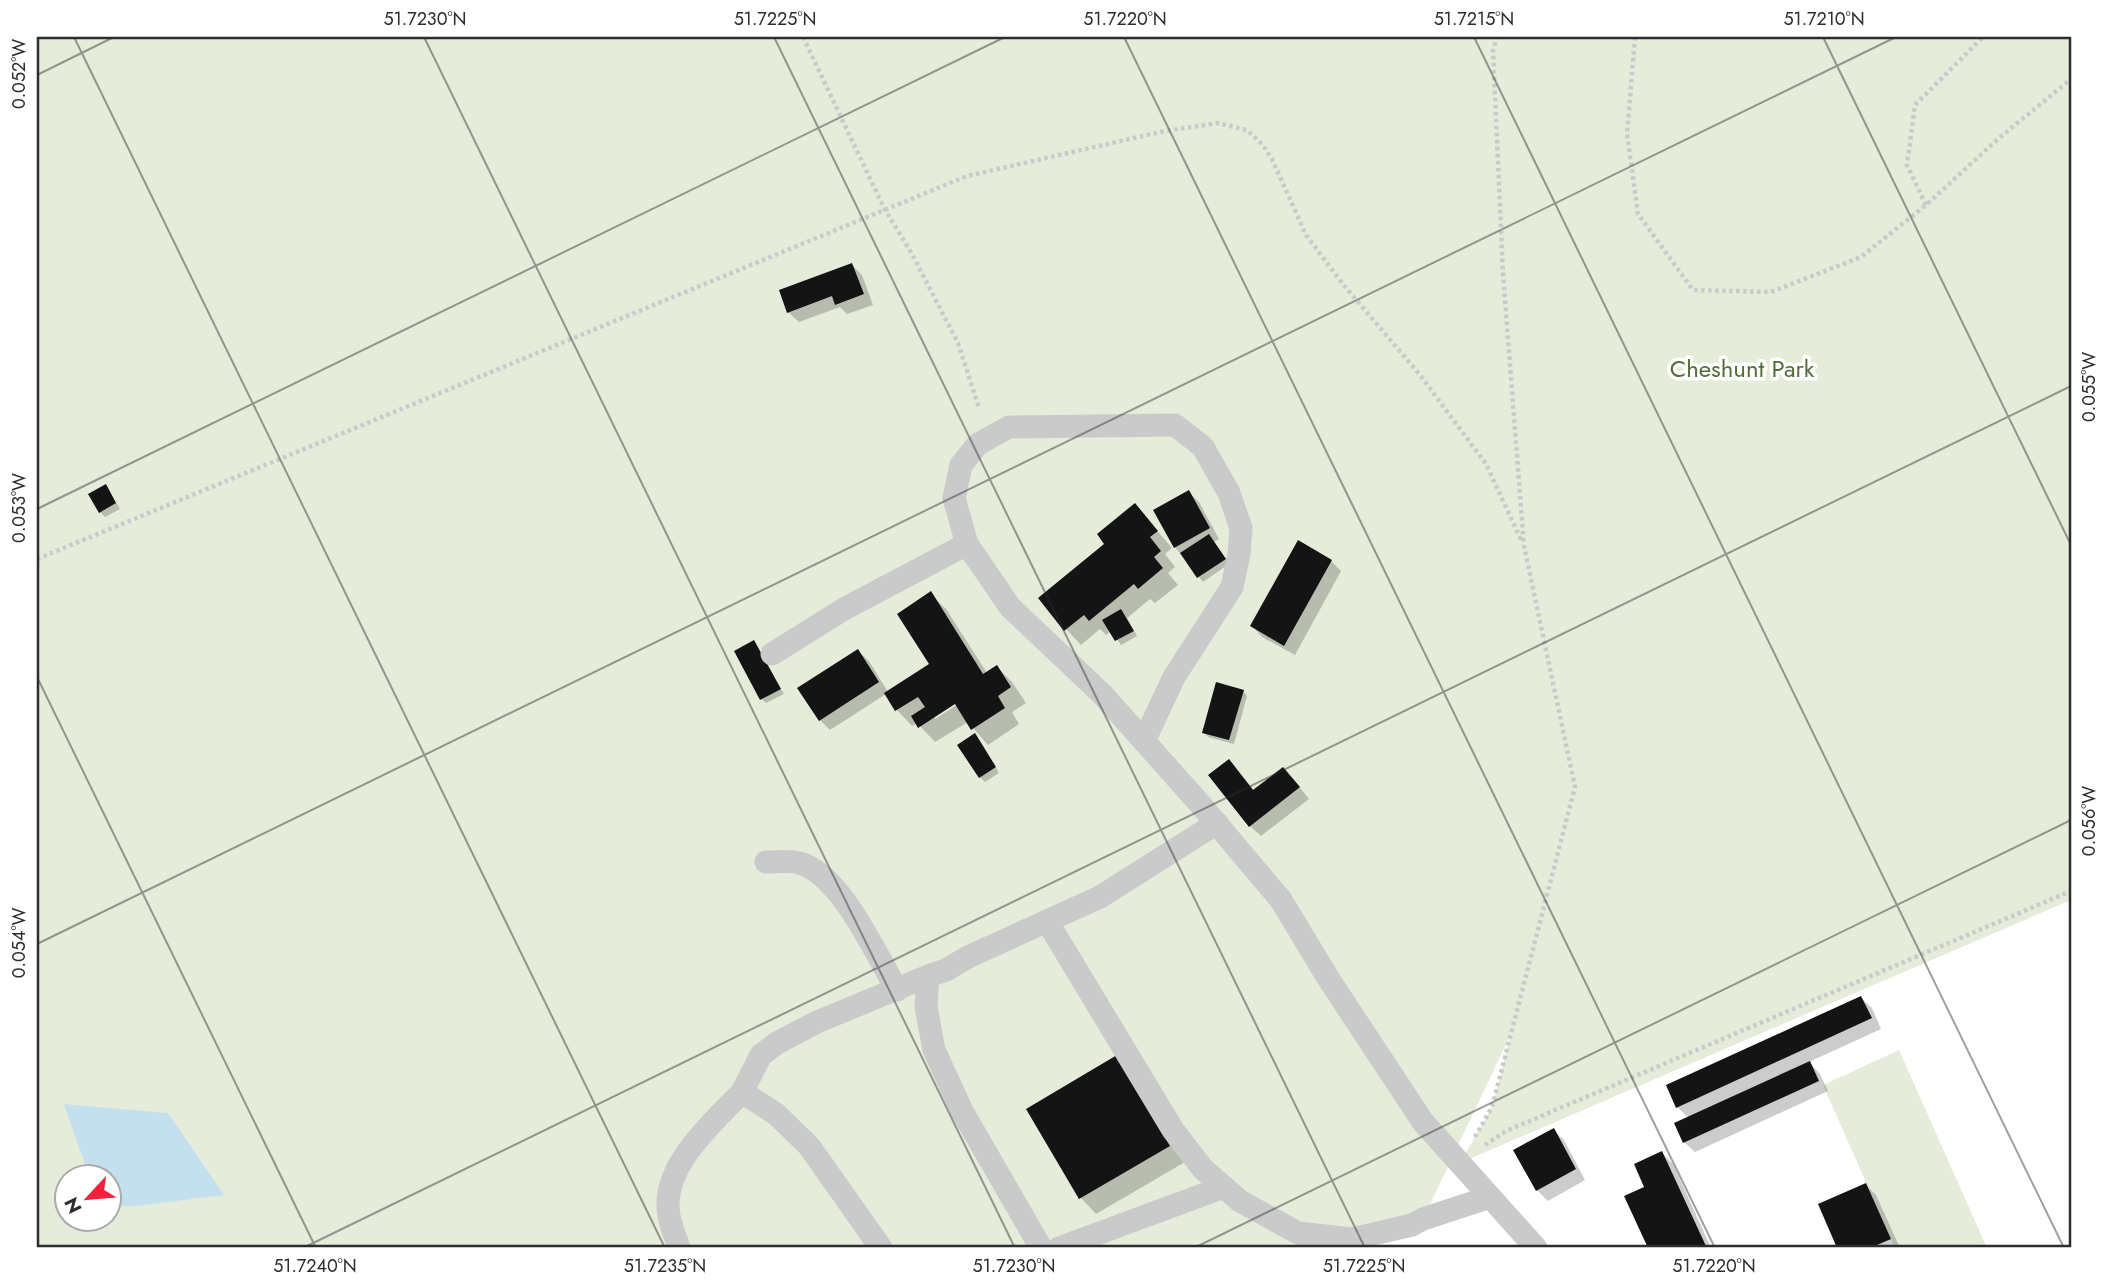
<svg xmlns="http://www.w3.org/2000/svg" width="2108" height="1285" viewBox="0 0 2108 1285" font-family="Jost,sans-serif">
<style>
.green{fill:#e5ecda;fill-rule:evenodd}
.water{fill:#c4e0ee}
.shadow{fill:#0003;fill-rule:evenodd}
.building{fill:#141414}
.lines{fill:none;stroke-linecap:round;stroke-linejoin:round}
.path{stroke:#cacaca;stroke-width:4.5;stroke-dasharray:3.5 3.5;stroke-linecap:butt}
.lane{stroke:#cacaca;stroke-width:23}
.ticks{fill:none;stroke:#2d2d2d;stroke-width:2;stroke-opacity:0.45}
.labels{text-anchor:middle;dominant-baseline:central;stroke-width:7;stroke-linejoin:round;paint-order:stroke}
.park-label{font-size:24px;fill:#536d37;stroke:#fff}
.neatline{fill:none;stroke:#2d2d2d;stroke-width:2.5}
.ticks-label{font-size:18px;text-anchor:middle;fill:#2d2d2d}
</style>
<rect width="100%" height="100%" fill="#fff"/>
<!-- green -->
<path class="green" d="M 37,37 L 2071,37 L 2071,900 L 1460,1163 L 1492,1107 L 1511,1034 L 1423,1219 L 1356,1248 L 37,1248 ZM 66,1176 L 108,1176 L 108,1218 L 66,1218 Z
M 1899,1050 L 1987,1248 L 1895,1248 L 1823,1085 Z"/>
<!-- water -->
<path class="water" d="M 64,1104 L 168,1113 L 224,1195 L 136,1206 L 109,1207 L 108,1176 L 89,1176 Z"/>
<!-- shadow -->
<path class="shadow" d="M 852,265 L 862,275 L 873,305 L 847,314 L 840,307 L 799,322 L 788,312 Z
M 106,486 L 120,509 L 105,517 L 100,512 Z
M 1188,492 L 1199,502 L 1219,539 L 1214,542 L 1229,564 L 1203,582 L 1175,547 L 1155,510 Z
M 1135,505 L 1172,548 L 1165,554 L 1175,567 L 1168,573 L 1178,585 L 1155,603 L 1150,599 L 1127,618 L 1137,636 L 1121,645 L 1111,631 L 1106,635 L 1100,629 L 1081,645 L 1066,629 L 1107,544 Z
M 1331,561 L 1341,571 L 1295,655 L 1262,637 L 1252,626 Z
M 930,594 L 946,609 L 987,673 L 997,667 L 1012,682 L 1026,703 L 1012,712 L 1019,724 L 988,745 L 968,722 L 935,742 L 917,723 L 912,726 L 897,710 L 886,694 L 830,730 L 820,720 L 858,651 L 869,661 L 888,692 L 931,665 ZM 961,698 L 963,701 L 935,719 L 935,715 Z
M 753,643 L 784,694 L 766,703 L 762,699 Z
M 1243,691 L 1247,696 L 1234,744 L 1208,737 L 1204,732 Z
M 976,735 L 999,773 L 985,782 L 980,777 Z
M 1229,761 L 1255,791 L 1293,779 L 1309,799 L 1261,836 L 1250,826 Z
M 1861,998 L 1872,1008 L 1881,1029 L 1809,1062 L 1820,1074 L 1828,1091 L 1695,1152 L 1684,1142 L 1689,1118 L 1677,1107 Z
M 1116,1057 L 1185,1162 L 1096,1214 L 1081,1198 L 1028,1110 Z
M 1553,1130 L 1564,1140 L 1585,1180 L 1548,1201 L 1537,1190 Z
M 1662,1153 L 1673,1164 L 1711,1248 L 1650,1248 L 1627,1197 L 1647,1188 Z
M 1866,1185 L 1876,1195 L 1900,1248 L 1839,1248 L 1820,1205 Z"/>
<!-- building -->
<path class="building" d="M 852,263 L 864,294 L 835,305 L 832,296 L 787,313 L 779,290 Z
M 106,484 L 116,503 L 99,513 L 88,494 Z
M 1189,490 L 1210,528 L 1174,548 L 1153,510 Z
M 1135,503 L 1158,531 L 1150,537 L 1161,551 L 1154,557 L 1163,568 L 1138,589 L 1134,584 L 1089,621 L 1084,615 L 1064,631 L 1038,598 L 1104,544 L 1097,534 Z
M 1209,534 L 1226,559 L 1197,578 L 1180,553 Z
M 1298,540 L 1332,560 L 1284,646 L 1250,626 Z
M 931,591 L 983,674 L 997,665 L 1011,687 L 998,696 L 1005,708 L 971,730 L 955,704 L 918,728 L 911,716 L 925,707 L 918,697 L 895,711 L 884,693 L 929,664 L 897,614 Z
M 1121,609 L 1134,631 L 1115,641 L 1102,620 Z
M 754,640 L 781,689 L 760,700 L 734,651 Z
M 858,649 L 879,682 L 819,721 L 797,688 Z
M 1216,682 L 1244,690 L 1229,740 L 1202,733 Z
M 975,733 L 996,767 L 979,778 L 957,745 Z
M 1229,759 L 1253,790 L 1283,767 L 1300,787 L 1249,827 L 1208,775 Z
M 1861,996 L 1872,1018 L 1676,1108 L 1666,1085 Z
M 1117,1055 L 1170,1146 L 1079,1199 L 1026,1109 Z
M 1810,1061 L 1819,1081 L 1683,1143 L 1674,1123 Z
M 1554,1128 L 1576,1169 L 1536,1191 L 1513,1150 Z
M 1662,1151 L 1705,1244 L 1707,1248 L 1648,1248 L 1624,1196 L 1644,1187 L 1634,1164 Z
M 1866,1183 L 1891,1239 L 1870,1248 L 1837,1248 L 1818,1204 Z"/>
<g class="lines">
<!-- path -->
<path class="path" d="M 803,37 L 884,208 L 912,254 L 958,343 L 979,408
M 1635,37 L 1627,134 L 1638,214 L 1693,290 L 1771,292 L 1861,257 L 1926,205 L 1998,139 L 2071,79
M 1926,205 L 1907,165 L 1915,105 L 1983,37
M 37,559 L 967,176 L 1165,131 L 1218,123 L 1247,130 L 1262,144 L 1272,159 L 1306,235 L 1342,283 L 1420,375 L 1486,464 L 1522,542
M 1475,1137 L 1492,1107 L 1575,787 L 1524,546 L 1503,274 L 1493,50 L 1497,37
M 1485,1145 L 1506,1131 L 2071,891"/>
<!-- lane -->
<path class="lane" d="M 772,654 L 844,609 L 967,544
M 1144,741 L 1174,677 L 1232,587 L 1239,554 L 1241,528 L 1229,493 L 1203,447 L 1175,425 L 1009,427 L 978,444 L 961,465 L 954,498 L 967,544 L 1010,607 L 1102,694 L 1200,804 L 1281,900 L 1328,978 L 1423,1122 L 1536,1248
M 766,862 C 776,862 789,860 799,863 C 840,873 876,954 897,990
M 1047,921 L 1173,1130 L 1203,1169 L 1240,1201 L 1298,1233 L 1352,1239 L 1412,1225 L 1423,1219 L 1490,1197
M 742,1092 L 761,1055 L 777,1043 L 817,1022 L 928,976
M 679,1248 C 676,1238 671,1227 669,1216 C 660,1167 711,1125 742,1092 L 776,1114 L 809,1146 L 881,1248
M 1041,1248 L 962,1111 L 934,1050 L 926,1007 L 928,976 L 946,970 L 968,957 L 1100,897 L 1217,823
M 1059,1248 L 1224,1187"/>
</g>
<!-- ticks -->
<path class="ticks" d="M 74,37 L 665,1248M 424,37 L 1015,1248M 774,37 L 1365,1248M 1124,37 L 1715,1248M 1474,37 L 2064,1248M 1823,37 L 2071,545M 37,75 L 114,37M 37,509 L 1005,37M 37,677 L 316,1248M 37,944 L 1896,37M 303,1248 L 2071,386M 1194,1248 L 2071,820"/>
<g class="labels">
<!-- park labels -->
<g class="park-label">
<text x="1742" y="368">Cheshunt Park</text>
</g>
</g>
<!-- border -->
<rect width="2108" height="1285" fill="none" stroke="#ffffff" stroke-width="77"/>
<!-- north arrow -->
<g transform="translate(88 1198) rotate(244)"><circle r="33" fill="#ffffff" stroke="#ababab" stroke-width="2"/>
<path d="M0-5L12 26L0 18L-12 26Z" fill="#f3203c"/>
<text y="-10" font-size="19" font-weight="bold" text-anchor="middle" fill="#2d2d2d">N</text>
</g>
<rect x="38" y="38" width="2032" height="1208" class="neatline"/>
<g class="ticks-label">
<text x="425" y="25">51.7230°N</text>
<text x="775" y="25">51.7225°N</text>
<text x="1125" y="25">51.7220°N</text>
<text x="1474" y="25">51.7215°N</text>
<text x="1824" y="25">51.7210°N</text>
<text transform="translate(19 74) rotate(-90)" y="6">0.052°W</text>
<text transform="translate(2089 387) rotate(-90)" y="6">0.055°W</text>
<text transform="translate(19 508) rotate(-90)" y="6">0.053°W</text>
<text transform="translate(2089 821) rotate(-90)" y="6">0.056°W</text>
<text transform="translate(19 943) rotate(-90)" y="6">0.054°W</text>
<text x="315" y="1272">51.7240°N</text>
<text x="665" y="1272">51.7235°N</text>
<text x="1014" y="1272">51.7230°N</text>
<text x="1364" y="1272">51.7225°N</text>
<text x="1714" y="1272">51.7220°N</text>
</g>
</svg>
